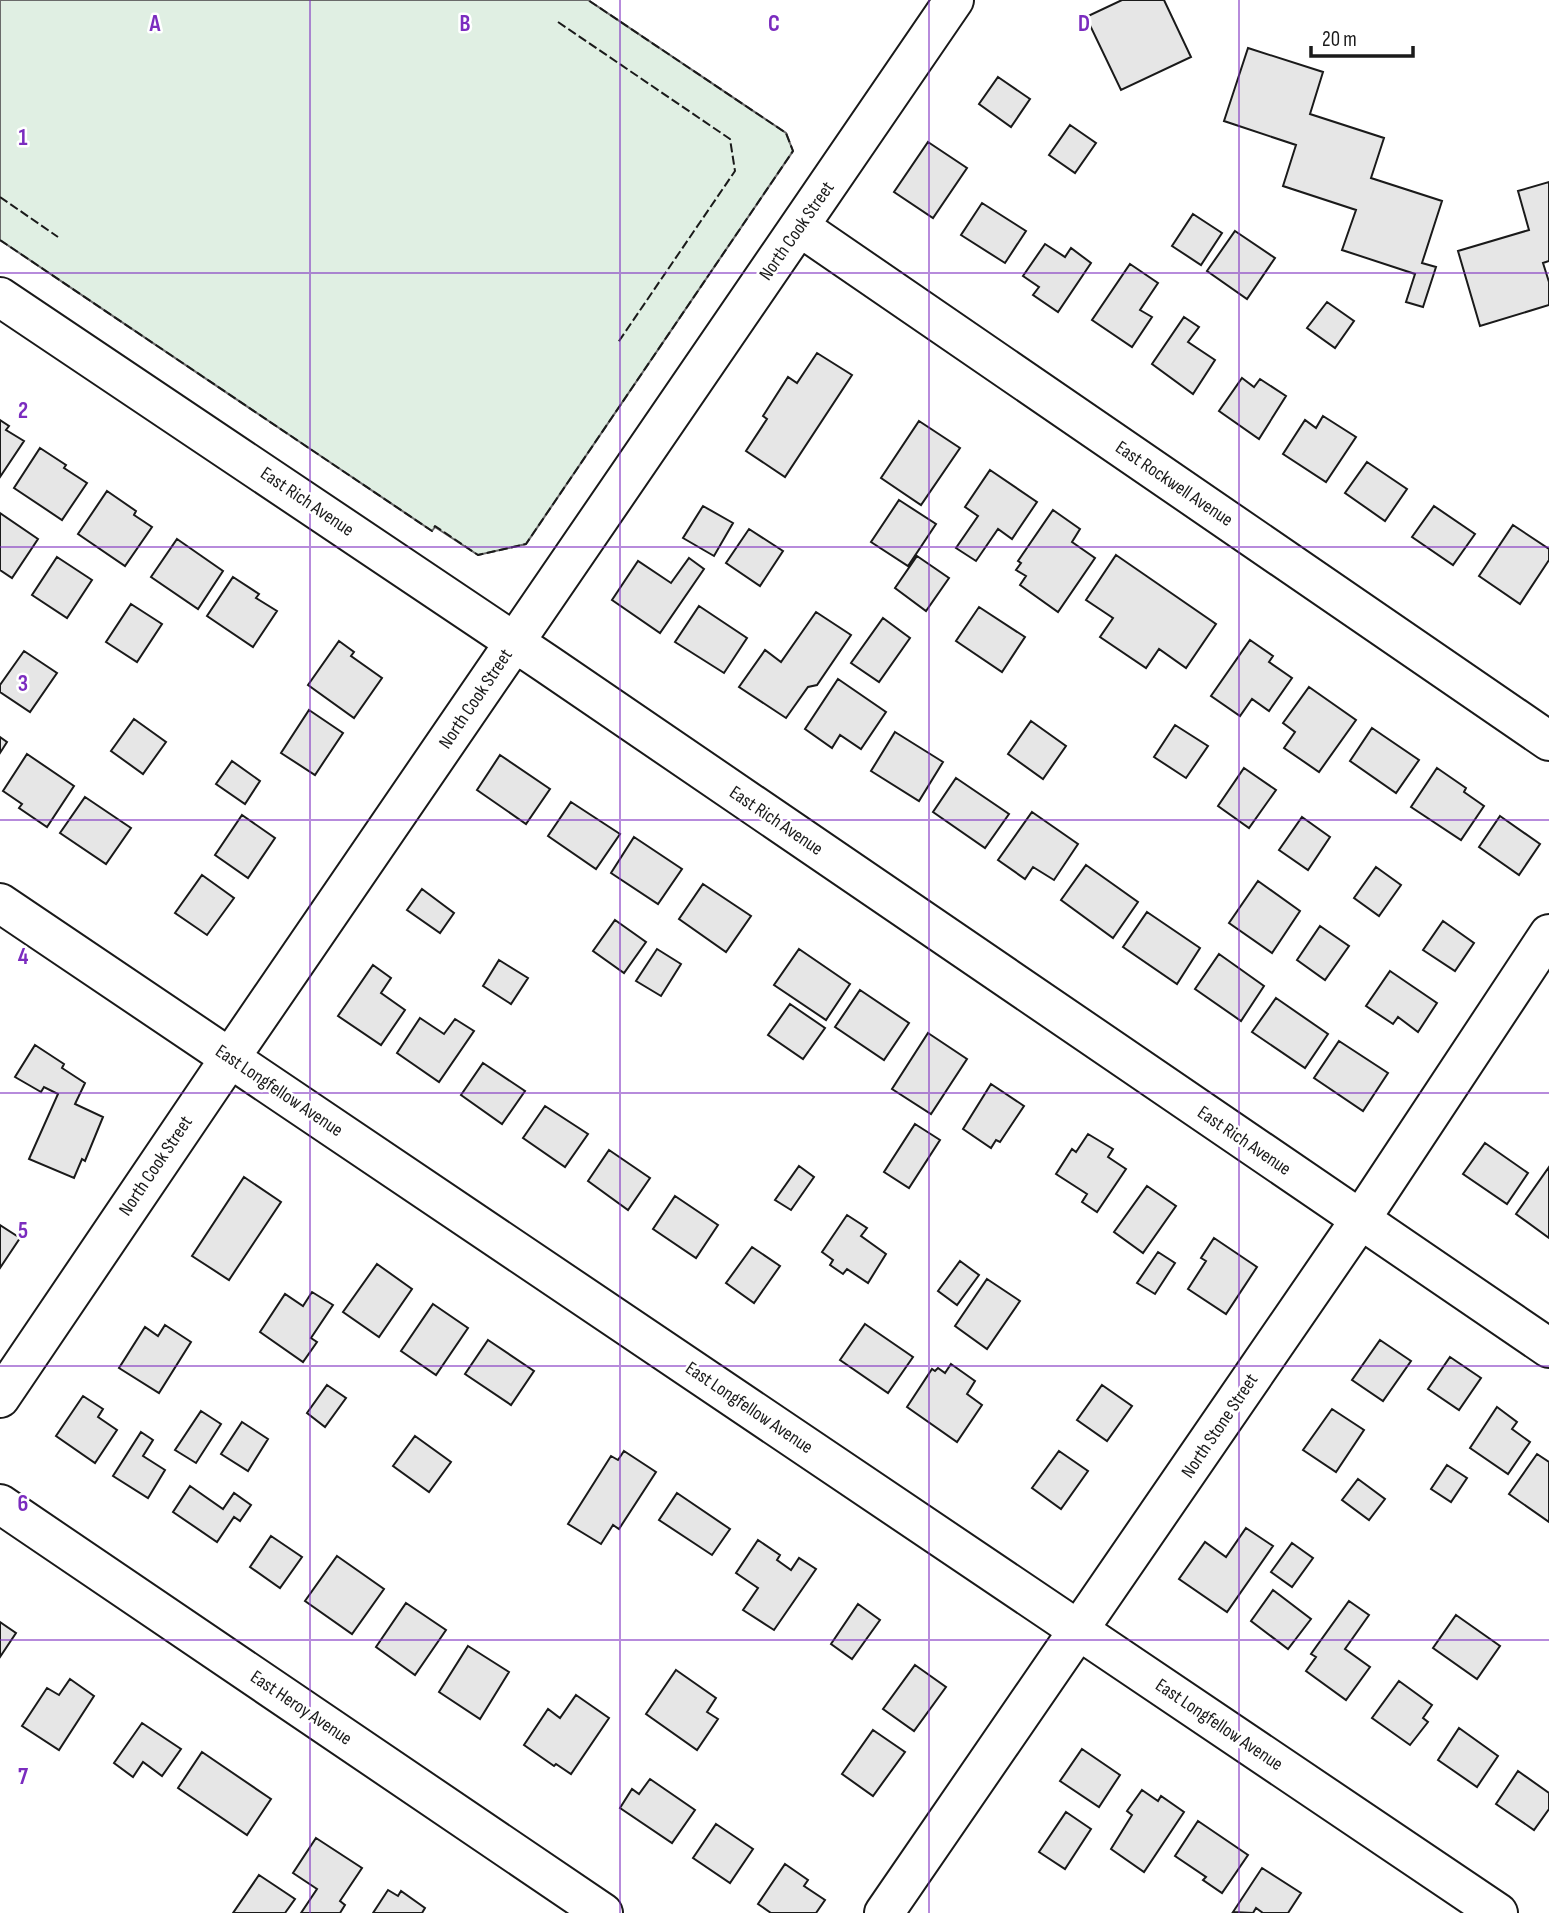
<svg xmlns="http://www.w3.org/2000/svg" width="1549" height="1913" viewBox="0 0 1549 1913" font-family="'Sofia Sans Condensed',sans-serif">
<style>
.green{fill:#e0efe3;stroke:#6a6a6a;stroke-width:2}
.building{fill:#e6e6e6;stroke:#1a1a1a;stroke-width:2}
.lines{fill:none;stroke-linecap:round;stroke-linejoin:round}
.minor-casing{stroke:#1a1a1a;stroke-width:42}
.minor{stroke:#fff;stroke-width:38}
.fence{stroke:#1a1a1a;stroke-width:2;stroke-dasharray:9 3.5;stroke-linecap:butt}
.grid{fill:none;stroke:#7b2cbf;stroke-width:2;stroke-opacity:0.55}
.labels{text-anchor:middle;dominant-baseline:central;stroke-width:5;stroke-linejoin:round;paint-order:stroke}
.street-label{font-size:19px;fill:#1a1a1a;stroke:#fff}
.grid-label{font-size:23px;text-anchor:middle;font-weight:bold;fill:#7b2cbf;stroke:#fff;stroke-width:5;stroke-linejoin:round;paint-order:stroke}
</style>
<rect width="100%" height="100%" fill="#fff"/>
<!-- green -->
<path class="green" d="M 0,0 L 588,0 L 786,133 L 793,151 L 526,544 L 478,555 L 435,527 L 432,531 L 0,240 Z"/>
<!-- building -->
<path class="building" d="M 1122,0 L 1164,0 L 1191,57 L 1121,90 L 1086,17 Z
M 1248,48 L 1323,72 L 1310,114 L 1384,138 L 1371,178 L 1442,201 L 1422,263 L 1436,267 L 1423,307 L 1406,302 L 1415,274 L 1342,250 L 1356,210 L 1283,186 L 1296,145 L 1224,121 Z
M 998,77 L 1030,99 L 1011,127 L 979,104 Z
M 1070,125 L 1096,143 L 1075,173 L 1049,155 Z
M 928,142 L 967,168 L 933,218 L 894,192 Z
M 1549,182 L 1549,261 L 1543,263 L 1549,282 L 1549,305 L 1480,326 L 1458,251 L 1529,230 L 1518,191 Z
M 982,203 L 1026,231 L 1005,263 L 961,235 Z
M 1193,214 L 1222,233 L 1201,265 L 1172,246 Z
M 1235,231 L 1275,258 L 1247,299 L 1207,271 Z
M 1045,244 L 1065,257 L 1071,248 L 1091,263 L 1058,312 L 1033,295 L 1039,287 L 1023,276 Z
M 1130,264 L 1158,283 L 1140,310 L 1152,317 L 1132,347 L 1092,320 Z
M 1327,302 L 1354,321 L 1335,348 L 1307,328 Z
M 1184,317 L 1199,327 L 1188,342 L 1215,360 L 1193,394 L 1152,364 Z
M 817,353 L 852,375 L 785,477 L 746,451 L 767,419 L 763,416 L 788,377 L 797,383 Z
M 1242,378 L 1254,387 L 1260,379 L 1286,396 L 1259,439 L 1219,411 Z
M 1323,416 L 1356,437 L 1326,482 L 1283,454 L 1305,420 L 1316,428 Z
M 0,420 L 9,426 L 6,430 L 24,441 L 0,477 Z
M 919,421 L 960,448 L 921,505 L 881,478 Z
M 40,448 L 66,465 L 64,468 L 87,483 L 62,520 L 14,488 Z
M 1367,462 L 1407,489 L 1385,521 L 1345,493 Z
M 990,470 L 1037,502 L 1012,539 L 998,529 L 976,561 L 956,548 L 978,516 L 965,507 Z
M 107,491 L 136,511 L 134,515 L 152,527 L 125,566 L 78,534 Z
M 899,500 L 936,524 L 908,566 L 871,542 Z
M 703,506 L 733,523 L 714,556 L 683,538 Z
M 1434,506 L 1475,534 L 1453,565 L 1412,537 Z
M 1053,510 L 1080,529 L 1072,542 L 1095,558 L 1058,612 L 1020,585 L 1026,576 L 1016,570 L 1021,563 L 1018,561 Z
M 0,513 L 38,539 L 12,578 L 0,570 Z
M 1513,525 L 1549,549 L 1549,560 L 1520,604 L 1479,576 Z
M 749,529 L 783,551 L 760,586 L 726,563 Z
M 177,539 L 223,571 L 198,609 L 151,577 Z
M 1116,555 L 1216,624 L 1186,668 L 1159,649 L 1146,668 L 1100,637 L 1113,618 L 1086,600 Z
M 917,556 L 949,578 L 926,611 L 895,588 Z
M 57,557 L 92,580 L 67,618 L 32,595 Z
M 689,558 L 704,569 L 660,633 L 612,600 L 638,561 L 671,583 Z
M 233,577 L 259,594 L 256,598 L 277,611 L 253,647 L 207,616 Z
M 131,604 L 162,624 L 137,662 L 106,642 Z
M 699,606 L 747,638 L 724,673 L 675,642 Z
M 979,607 L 1025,637 L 1002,672 L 956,641 Z
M 816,612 L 851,635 L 817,685 L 808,687 L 786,718 L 739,687 L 765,650 L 781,662 Z
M 883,618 L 910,638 L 879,682 L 851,663 Z
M 1250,640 L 1273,656 L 1269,662 L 1292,678 L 1269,711 L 1252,699 L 1240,716 L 1211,696 Z
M 339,641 L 354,652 L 351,656 L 382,678 L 354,718 L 308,685 Z
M 24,651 L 57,673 L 30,712 L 0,692 L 0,685 Z
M 838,679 L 886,712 L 861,749 L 840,735 L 832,748 L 805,729 Z
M 1309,687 L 1356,720 L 1319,772 L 1284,748 L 1295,732 L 1283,723 Z
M 309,710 L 343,733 L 315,775 L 281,753 Z
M 134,719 L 166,742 L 143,774 L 111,751 Z
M 1031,721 L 1066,746 L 1043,779 L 1008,754 Z
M 1175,725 L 1208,746 L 1186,778 L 1154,757 Z
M 1372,728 L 1419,760 L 1396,793 L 1350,761 Z
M 895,732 L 943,762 L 919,801 L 871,771 Z
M 0,737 L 7,742 L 0,753 Z
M 27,754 L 74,786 L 47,827 L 19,808 L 22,804 L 3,791 Z
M 500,755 L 550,789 L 526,824 L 477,790 Z
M 232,761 L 260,781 L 245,804 L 216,784 Z
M 1244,768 L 1276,790 L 1249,828 L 1218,806 Z
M 1437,768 L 1466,788 L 1464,792 L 1484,806 L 1461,840 L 1411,807 Z
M 956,778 L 1009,814 L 985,848 L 933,812 Z
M 85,797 L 131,828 L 106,864 L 60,833 Z
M 571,802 L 620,834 L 596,869 L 548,836 Z
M 1032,812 L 1078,844 L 1054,880 L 1033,867 L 1025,879 L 998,860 Z
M 242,815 L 275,838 L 248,878 L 215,855 Z
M 1500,816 L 1540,844 L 1519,875 L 1479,847 Z
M 1302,817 L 1330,837 L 1308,870 L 1279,850 Z
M 634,837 L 682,869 L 658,904 L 611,873 Z
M 1086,865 L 1138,902 L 1113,938 L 1061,900 Z
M 1376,867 L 1401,885 L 1379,916 L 1354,898 Z
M 202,875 L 234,898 L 207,935 L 175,913 Z
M 1258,881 L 1300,911 L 1272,953 L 1229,923 Z
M 703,884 L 751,916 L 726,952 L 679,919 Z
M 422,889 L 454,913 L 440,933 L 407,910 Z
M 1147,912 L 1200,948 L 1177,984 L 1123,947 Z
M 615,920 L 646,942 L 624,973 L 593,951 Z
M 1443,921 L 1474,943 L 1455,971 L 1423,950 Z
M 1320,926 L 1349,946 L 1325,980 L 1297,960 Z
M 657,949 L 681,964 L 661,996 L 636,981 Z
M 799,949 L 850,984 L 826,1020 L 774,985 Z
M 1219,954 L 1264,986 L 1241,1021 L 1195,989 Z
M 499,960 L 528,978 L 511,1004 L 483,986 Z
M 373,965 L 391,978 L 381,993 L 405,1010 L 381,1045 L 338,1016 Z
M 1390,971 L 1437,1003 L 1418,1032 L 1398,1017 L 1393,1024 L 1366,1006 Z
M 860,990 L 909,1023 L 884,1060 L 835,1027 Z
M 1276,998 L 1328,1034 L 1305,1068 L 1252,1032 Z
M 790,1004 L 825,1028 L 803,1059 L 768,1035 Z
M 420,1018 L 444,1034 L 455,1019 L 474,1031 L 439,1082 L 397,1053 Z
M 928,1033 L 967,1059 L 931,1114 L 892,1089 Z
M 1339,1041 L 1388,1073 L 1363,1111 L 1314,1078 Z
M 35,1045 L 64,1064 L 62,1068 L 85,1083 L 75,1104 L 103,1117 L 85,1161 L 82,1159 L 74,1178 L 29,1159 L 58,1094 L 44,1087 L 41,1092 L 15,1077 Z
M 483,1063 L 525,1091 L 502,1124 L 461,1095 Z
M 991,1084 L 1024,1106 L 1000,1142 L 996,1140 L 991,1148 L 963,1129 Z
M 545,1106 L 588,1134 L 565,1167 L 523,1138 Z
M 915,1124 L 940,1140 L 909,1188 L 884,1172 Z
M 1088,1134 L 1113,1149 L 1108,1157 L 1126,1169 L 1097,1212 L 1082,1202 L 1087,1194 L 1056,1174 L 1072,1149 L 1076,1152 Z
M 1485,1143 L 1528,1173 L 1507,1204 L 1463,1174 Z
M 609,1150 L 650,1178 L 628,1210 L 588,1181 Z
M 799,1166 L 814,1177 L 791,1210 L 775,1200 Z
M 1549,1167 L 1549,1238 L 1516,1214 Z
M 244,1177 L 281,1202 L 229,1280 L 192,1256 Z
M 1147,1186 L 1176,1206 L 1143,1253 L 1114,1232 Z
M 675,1196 L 718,1225 L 696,1258 L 653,1229 Z
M 847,1215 L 867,1228 L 861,1236 L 886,1254 L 868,1283 L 847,1269 L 843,1274 L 830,1265 L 833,1260 L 822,1252 Z
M 0,1225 L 20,1238 L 0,1268 Z
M 1214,1238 L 1257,1267 L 1226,1314 L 1188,1289 L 1206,1261 L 1201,1258 Z
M 752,1247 L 780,1266 L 754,1303 L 726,1283 Z
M 1158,1252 L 1175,1263 L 1155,1294 L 1137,1283 Z
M 960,1261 L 979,1275 L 957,1305 L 938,1291 Z
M 377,1264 L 412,1289 L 379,1337 L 343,1312 Z
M 987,1279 L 1020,1301 L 987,1349 L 955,1326 Z
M 312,1292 L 333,1305 L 311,1338 L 317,1342 L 303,1362 L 260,1332 L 285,1294 L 303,1306 Z
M 433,1304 L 468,1328 L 436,1375 L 401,1351 Z
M 865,1324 L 913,1357 L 888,1393 L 840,1360 Z
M 165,1325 L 191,1342 L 159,1393 L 119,1368 L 145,1327 L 158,1336 Z
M 488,1340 L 534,1371 L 511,1405 L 465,1374 Z
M 1380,1340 L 1411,1361 L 1383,1401 L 1352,1380 Z
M 1450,1357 L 1481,1378 L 1459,1410 L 1428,1389 Z
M 951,1364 L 975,1381 L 967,1394 L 982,1405 L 957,1442 L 907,1407 L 932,1369 L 935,1371 L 938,1368 L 945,1373 Z
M 327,1385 L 346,1398 L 325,1427 L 307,1413 Z
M 1102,1385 L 1132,1406 L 1107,1441 L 1077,1420 Z
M 83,1396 L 103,1409 L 98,1417 L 117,1430 L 95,1463 L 56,1436 Z
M 1497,1407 L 1517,1422 L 1512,1429 L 1530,1442 L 1508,1474 L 1470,1448 Z
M 1332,1409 L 1364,1430 L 1336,1472 L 1303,1450 Z
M 201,1411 L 221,1424 L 196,1463 L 175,1450 Z
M 242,1422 L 268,1439 L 248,1471 L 221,1454 Z
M 141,1432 L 153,1440 L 143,1456 L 165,1470 L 148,1498 L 113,1476 Z
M 415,1436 L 451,1462 L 429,1492 L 393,1466 Z
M 624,1451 L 656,1472 L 619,1529 L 613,1525 L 601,1544 L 568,1524 L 611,1456 L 618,1460 Z
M 1059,1451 L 1088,1471 L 1061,1509 L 1032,1488 Z
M 1537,1454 L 1549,1462 L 1549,1522 L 1509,1494 Z
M 1447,1465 L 1467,1478 L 1451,1502 L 1431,1489 Z
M 1358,1479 L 1385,1499 L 1369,1520 L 1342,1500 Z
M 190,1486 L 223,1509 L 234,1493 L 251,1505 L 240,1521 L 234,1517 L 217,1542 L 173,1512 Z
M 677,1493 L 730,1529 L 712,1555 L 659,1520 Z
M 1246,1528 L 1273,1546 L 1227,1612 L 1179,1579 L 1205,1542 L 1226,1557 Z
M 271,1536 L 302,1557 L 280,1588 L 250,1567 Z
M 758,1540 L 780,1555 L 777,1560 L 791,1570 L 799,1558 L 816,1569 L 774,1630 L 743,1610 L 758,1588 L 736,1573 Z
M 1292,1543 L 1313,1558 L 1292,1587 L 1271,1572 Z
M 337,1556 L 384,1589 L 352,1634 L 305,1601 Z
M 1273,1590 L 1311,1619 L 1288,1649 L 1251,1621 Z
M 1349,1601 L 1369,1615 L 1345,1649 L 1370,1667 L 1346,1700 L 1306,1671 L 1316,1657 L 1311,1654 Z
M 406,1603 L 446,1630 L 415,1675 L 376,1647 Z
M 858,1604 L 880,1620 L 852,1659 L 831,1644 Z
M 1456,1615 L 1500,1646 L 1477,1679 L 1433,1648 Z
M 0,1622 L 16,1633 L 0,1657 Z
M 468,1646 L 509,1672 L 480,1719 L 439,1692 Z
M 915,1665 L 946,1687 L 914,1731 L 883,1709 Z
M 676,1670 L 716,1698 L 707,1712 L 718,1719 L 697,1750 L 646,1714 Z
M 70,1679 L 94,1696 L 59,1750 L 22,1726 L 47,1688 L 59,1695 Z
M 1399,1681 L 1432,1705 L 1423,1718 L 1428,1722 L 1410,1745 L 1372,1718 Z
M 576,1695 L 609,1718 L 571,1774 L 556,1764 L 554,1766 L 524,1745 L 548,1709 L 560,1718 Z
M 142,1723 L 181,1749 L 162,1776 L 143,1762 L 133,1777 L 114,1763 Z
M 1459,1728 L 1498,1756 L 1477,1787 L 1438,1760 Z
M 873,1730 L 905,1752 L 873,1796 L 842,1774 Z
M 1082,1749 L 1120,1775 L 1099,1807 L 1060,1781 Z
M 202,1752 L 271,1799 L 247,1835 L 178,1788 Z
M 1518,1771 L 1549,1793 L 1549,1809 L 1534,1830 L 1496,1804 Z
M 650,1779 L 695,1810 L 672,1843 L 620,1808 L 632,1789 L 639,1794 Z
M 1142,1790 L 1158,1801 L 1161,1796 L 1184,1812 L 1144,1872 L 1111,1849 L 1132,1815 L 1127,1811 Z
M 1066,1812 L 1091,1829 L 1065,1869 L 1039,1852 Z
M 1198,1821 L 1248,1855 L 1222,1893 L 1203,1880 L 1206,1877 L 1175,1856 Z
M 716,1824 L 753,1849 L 730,1883 L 693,1858 Z
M 316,1838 L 362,1868 L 340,1901 L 345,1905 L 340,1913 L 301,1913 L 317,1889 L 293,1873 Z
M 785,1864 L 808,1880 L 804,1886 L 825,1900 L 816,1913 L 771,1913 L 758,1904 Z
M 1262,1868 L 1301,1893 L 1288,1913 L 1263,1913 L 1256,1908 L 1253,1913 L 1233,1912 Z
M 259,1875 L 295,1899 L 285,1913 L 233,1913 Z
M 388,1890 L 398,1896 L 401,1891 L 425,1908 L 422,1913 L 373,1913 Z"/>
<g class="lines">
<defs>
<path id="minor" d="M 800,227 L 1549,741
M 0,297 L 547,664 L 1549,1348
M 0,903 L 1498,1913
M 0,1398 L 230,1058 L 954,0
M 0,1504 L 603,1913
M 884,1913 L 1360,1220 L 1549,934"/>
</defs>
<!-- minor casing -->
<use href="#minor" class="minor-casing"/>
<!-- minor -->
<use href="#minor" class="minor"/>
<!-- fence -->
<path class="fence" d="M 558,22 L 730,139 L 735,171 L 617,344
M 0,197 L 58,237
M 0,240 L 432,531 L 435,526 L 478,555 L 526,544 L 793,151 L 786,133 L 588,0"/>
</g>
<!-- grid -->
<path class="grid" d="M 310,0 L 310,1913M 620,0 L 620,1913M 929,0 L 929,1913M 1239,0 L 1239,1913M 0,273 L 1549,273M 0,547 L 1549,547M 0,820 L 1549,820M 0,1093 L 1549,1093M 0,1366 L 1549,1366M 0,1640 L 1549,1640"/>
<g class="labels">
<!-- street labels -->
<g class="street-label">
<text transform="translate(797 231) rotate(-55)">North Cook Street</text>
<text transform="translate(1174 484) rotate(34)">East Rockwell Avenue</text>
<text transform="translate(307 502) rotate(34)">East Rich Avenue</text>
<text transform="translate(476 699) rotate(-56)">North Cook Street</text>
<text transform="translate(776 821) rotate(34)">East Rich Avenue</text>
<text transform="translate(279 1091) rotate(34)">East Longfellow Avenue</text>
<text transform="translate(1244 1141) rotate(34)">East Rich Avenue</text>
<text transform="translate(156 1166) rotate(-56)">North Cook Street</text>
<text transform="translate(749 1408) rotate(34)">East Longfellow Avenue</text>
<text transform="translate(1220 1426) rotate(-56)">North Stone Street</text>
<text transform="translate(301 1708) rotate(34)">East Heroy Avenue</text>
<text transform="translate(1219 1725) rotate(34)">East Longfellow Avenue</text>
</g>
</g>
<g class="grid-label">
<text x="155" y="31">A</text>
<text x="465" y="31">B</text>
<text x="774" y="31">C</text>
<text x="1084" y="31">D</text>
<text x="23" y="145">1</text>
<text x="23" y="418">2</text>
<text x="23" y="691">3</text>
<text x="23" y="964">4</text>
<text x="23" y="1238">5</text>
<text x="23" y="1511">6</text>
<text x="23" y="1784">7</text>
</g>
<!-- scale -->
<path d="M1311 46v10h102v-10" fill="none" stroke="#1a1a1a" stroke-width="3.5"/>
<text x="1322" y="46" font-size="21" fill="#1a1a1a" stroke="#ffffff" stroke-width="5" paint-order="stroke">20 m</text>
</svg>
